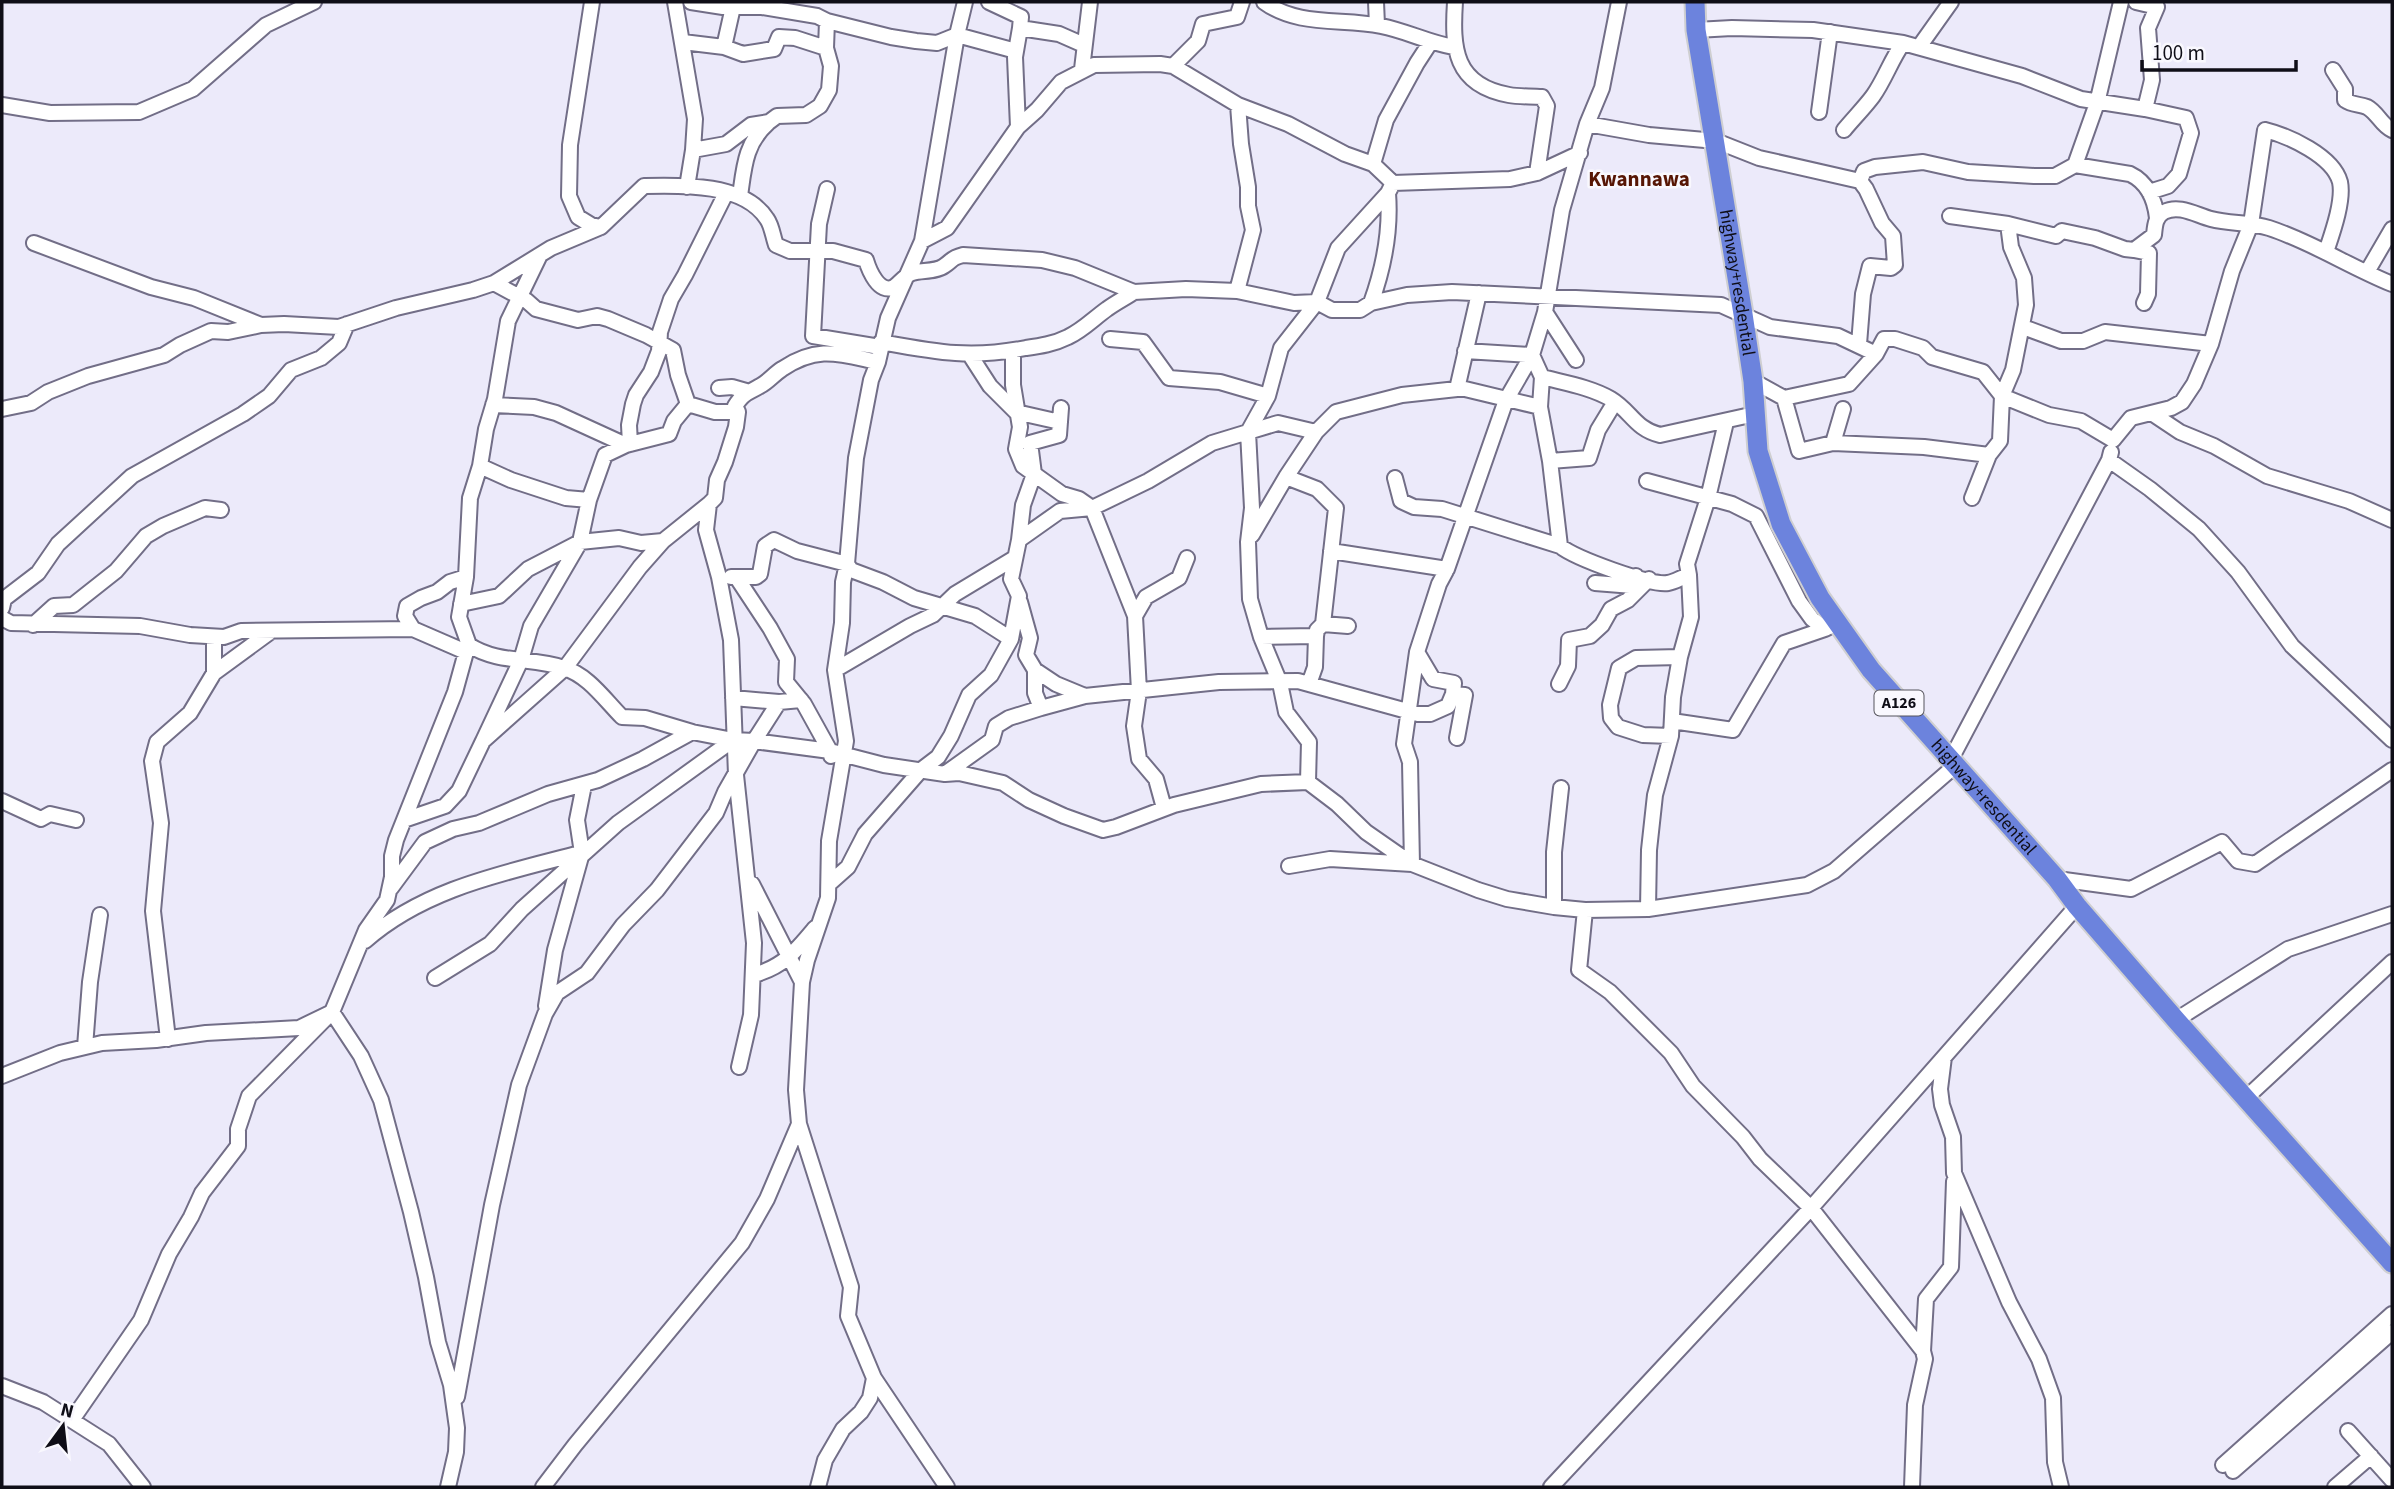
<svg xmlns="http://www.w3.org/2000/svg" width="2394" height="1489" viewBox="0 0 2394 1489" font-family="'Source Sans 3',sans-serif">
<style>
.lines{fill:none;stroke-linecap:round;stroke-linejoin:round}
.minor-casing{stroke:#726e87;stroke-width:18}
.highway-casing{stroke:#cfcfd1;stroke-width:23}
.minor{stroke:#fff;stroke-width:14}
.highway{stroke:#6c83dd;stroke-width:19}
.labels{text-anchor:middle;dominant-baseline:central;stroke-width:5;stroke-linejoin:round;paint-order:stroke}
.shield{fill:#f9f8fe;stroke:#55545c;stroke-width:2}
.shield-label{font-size:16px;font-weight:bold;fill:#0f0e17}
.street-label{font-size:18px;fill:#0f0e17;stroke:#f9f8fe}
.quarter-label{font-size:21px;font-weight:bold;fill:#571604;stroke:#f9f8fe}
</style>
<rect width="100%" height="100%" fill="#eceafa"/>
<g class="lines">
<defs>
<path id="minor" d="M 592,2 L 570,145 L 569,196 L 578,217 L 591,225 L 601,227
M 675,2 L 695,119 L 693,150 L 687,187
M 691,2 L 723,7 L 762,7 L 817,16 L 827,21 L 891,37 L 916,41 L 937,43 L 957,35 L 1016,51
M 989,2 L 1021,17 L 1020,28 L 1059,34 L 1084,45
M 1264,2 C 1298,27 1342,18 1381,26 C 1407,31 1429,43 1454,47
M 1376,2 L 1377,25
M 1455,2 C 1452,48 1454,85 1509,95 C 1519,97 1531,96 1542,97 L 1547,106 L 1537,173
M 2136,2 L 2157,7 L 2148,28 L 2152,80 L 2145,109
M 1696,30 L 1732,28 L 1813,30 L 1903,43 L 2022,76 L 2081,99 L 2145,109 L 2186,118 L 2191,133 L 2179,174 L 2168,186 L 2149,192
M 683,42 L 724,47 L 743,54 L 774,49 L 779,37 L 795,38 L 826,48
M 724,47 L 733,7
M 1919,47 L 1951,2
M 1173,66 L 1198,41 L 1203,24 L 1237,17 L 1242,2
M 1082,69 L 1090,2
M 2333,70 L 2345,89 L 2345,100 C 2352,105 2359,104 2367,107 C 2378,113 2381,125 2392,130
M 2,105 L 50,113 L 139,112 L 193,89 L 266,25 L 314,2
M 1819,112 L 1830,32
M 1587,124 L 1649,135 L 1716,141 L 1759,158 L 1860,181 L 1866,189 L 1882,223 L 1893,236 L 1895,265 L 1891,268 L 1870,266 L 1863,294 L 1859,344
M 1018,127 L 1015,57 L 1020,28
M 1844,130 C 1853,119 1864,108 1873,96 C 1885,79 1891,60 1903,43
M 693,150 L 726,144 L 751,125 L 769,122 L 777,116 L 806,115 L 820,106 L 829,90 L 831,66 L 826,48 L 827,21
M 1373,164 L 1386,120 L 1417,63 L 1430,43
M 2075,165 L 2097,103 L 2121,2
M 1860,181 L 1864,171 L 1875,167 L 1923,162 L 1968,172 L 2034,176 L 2055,176 L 2075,165 L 2130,174 C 2147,182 2155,200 2157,218
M 827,189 L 819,224 L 813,336 L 880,347
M 740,196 C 744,168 745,143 768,123
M 1950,216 L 2008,224 L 2056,236 L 2062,231 L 2095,238 L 2125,249 L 2134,250 L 2154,235 C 2155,226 2155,217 2164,212 C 2179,204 2196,215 2211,219 C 2230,224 2250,222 2269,228 C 2312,242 2350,267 2392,284
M 922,241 L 947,228 L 1018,127 L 1037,110 L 1061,82 L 1094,65 L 1160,64 L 1173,66 L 1238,105 L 1288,124 L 1345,154 L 1373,164 L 1393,183 L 1510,179 L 1537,173 L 1580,153
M 34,243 L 151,287 L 194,298 L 261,325
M 2134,250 L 2149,253 L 2148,294 L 2144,303
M 539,257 L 508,321 L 495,399 L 486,429 L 480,466 L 511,480 L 566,498 L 589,500
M 2367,272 L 2392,229
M 494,283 L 527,301 L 536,309 L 578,320 L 597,316 L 608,319 L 646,335 L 673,350 L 678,375 L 688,404
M 1237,291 L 1253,230 L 1248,206 L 1248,187 L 1241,144 L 1238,105
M 1371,303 C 1384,267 1391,231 1388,193
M 1545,312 L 1576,360
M 2023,327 L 2061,341 L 2083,341 L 2105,332 L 2211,344
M 1110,339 L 1143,342 L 1169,378 L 1220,382 L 1268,396
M 881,342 C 936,352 970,359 1026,348 C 1040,346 1054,344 1068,337 C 1083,330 1093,319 1107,309 C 1115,303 1125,298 1134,292
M 1013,351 L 1013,385 L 1020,427 L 1016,449 L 1023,466 L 1062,494 L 1079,499 L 1092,508 L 1135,616 L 1139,691 L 1134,726 L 1139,759 L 1156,779 L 1164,808
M 1465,351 L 1532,355 L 1542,377
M 970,355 L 990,386 L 1016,412 L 1060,422
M 1753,381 L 1784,398 L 1849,384 L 1876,354 L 1884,339 L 1895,339 L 1923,348 L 1932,357 L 1983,372 L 2002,396 L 2049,415 L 2081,421 L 2113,440 L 2131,418 L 2171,408 L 2182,402 L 2194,384 L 2211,344 L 2232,271 L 2251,224 L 2265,130 C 2289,136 2333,156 2340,182 C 2344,201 2332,234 2326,252
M 719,388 L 732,387 L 746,391
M 1457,389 L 1479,293
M 1784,398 L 1799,451 L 1833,443 L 1924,447 L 1989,455
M 493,405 L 534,407 L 556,413 L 626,445
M 1540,407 L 1550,461 L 1560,546
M 2,409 L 31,403 L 48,392 L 88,376 L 164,355 L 180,345 L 211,331 L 228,332 L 261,325 L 284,324 L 339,327 L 396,308 L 473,290 L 494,283 L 551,248 L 601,227 L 644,186 C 682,185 744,183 767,219 C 772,226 773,237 776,245 L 790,251 L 833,251 L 866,260 C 869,270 879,295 894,287 C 900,283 904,276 912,273 C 921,270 936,272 944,266 C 953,260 951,258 963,255 L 1042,260 L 1075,268 L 1134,292 L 1186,289 L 1237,291 L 1294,303 L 1317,302 L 1332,310 L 1360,310 L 1371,303 L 1407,295 L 1452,292 L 1721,305 L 1770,327 L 1838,336 L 1876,354
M 738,412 L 736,427 L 725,462 L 717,480 L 715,498 L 709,504 L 706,530 L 719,577 L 731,640 L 736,775 L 754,943 L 751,1015 L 739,1067
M 2153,414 L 2180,432 L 2214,446 L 2267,476 L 2349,501 L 2392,520
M 1833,443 L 1843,409
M 630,444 L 629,425 L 633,404 L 636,395 L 651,372 L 659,351 L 660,332 L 671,299 L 685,275 L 726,193
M 2109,460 L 2150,489 L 2199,529 L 2238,572 L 2292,646 L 2392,740
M 1550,461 L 1589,458 L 1598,430 L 1615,402
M 1286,477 L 1317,489 L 1336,508 L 1323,624
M 1395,478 L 1401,501 L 1414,507 L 1442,509 L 1560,546 C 1575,558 1650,586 1668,583 C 1675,582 1682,577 1689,575 L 1687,564 L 1708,498 L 1726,422
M 1647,481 L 1732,504 L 1756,516 L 1799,601 L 1812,619 L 1825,629 L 1837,623
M 1972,498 L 1989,455 L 2000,441 L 2002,396 L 2013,370 L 2026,305 L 2024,278 L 2011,247 L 2008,224
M 1252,535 L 1286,477 L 1316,432
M 1019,540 L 1023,505 L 1034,474 L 1030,443 L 1059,435 L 1061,408
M 1331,551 L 1447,569
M 466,577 L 459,617 L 469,645
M 731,577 L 756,577 L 760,574 L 765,546 L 774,540 L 797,551 L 847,564 L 851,570 L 883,582 L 914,598 L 975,616 L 1011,639
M 737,578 L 770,628 L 787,659 L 786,682 L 804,704 L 830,751 L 884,765 L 945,774 L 959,773 L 1003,783 L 1029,800 L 1064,816 L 1103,830 L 1116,827 L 1174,805 L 1261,784 L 1308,782 L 1337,804 L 1366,832 L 1412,864 L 1478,890 L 1507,899 L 1554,907 L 1585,910 L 1648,909 L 1807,885 L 1834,871 L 1956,765
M 1595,583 L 1633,586 L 1636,576
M 461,604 L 499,596 L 528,569 L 580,542 L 619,538 L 641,543 L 663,541
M 2,608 L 4,599 L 38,573 L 58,544 L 132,476 L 243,414 L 269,396 L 291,370 L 321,358 L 339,343 L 347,324
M 1135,616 L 1146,597 L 1179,578 L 1187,558
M 2,618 L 11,623 L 140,626 L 190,635 L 224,637 L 241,631 L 413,629 L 405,616 L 407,606 L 421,598 L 437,592 L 450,582 L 466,577 L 470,498 L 480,466
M 33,625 L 54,606 L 73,605 L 116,571 L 146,536 L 163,526 L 205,508 L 221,510
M 1261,637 L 1316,636 L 1317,630 L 1323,624 L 1348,626
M 466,652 L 469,645 C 498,664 532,657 564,668 C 588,675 605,700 622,717 L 645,718 L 692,732
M 835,670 L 910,626 L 933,615 L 955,594 L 1013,559
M 1035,670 L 1056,684 L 1085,696 L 1219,682 L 1298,681 L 1418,714 L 1430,714 L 1448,706 L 1453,694 L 1454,683 L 1433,679 L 1417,652
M 214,673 L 270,632
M 1309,684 L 1315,667 L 1316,636
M 1559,684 L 1568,666 L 1569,640 L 1590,636 L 1602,625 L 1611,609 L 1628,600 L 1649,579
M 1453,694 L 1465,695 L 1457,738
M 733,698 L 779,702
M 1041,708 L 1085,696
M 1672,721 L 1733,730 L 1784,643 L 1825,629
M 1671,736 L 1643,735 L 1618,727 L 1611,718 L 1610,705 L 1619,668 L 1636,658 L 1680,657
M 483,741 L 521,660 L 531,626 L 580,542 L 589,500 L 605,455 L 626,445 L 669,434 L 674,421 L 688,404 L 715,412 L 738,412 L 735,406 C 744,392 747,394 760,386 C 768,382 774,374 782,369 C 818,345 839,354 878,362
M 1950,761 L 2109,460 L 2111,452
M 946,773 L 992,740 L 996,726 L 1009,718 L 1041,708 L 1035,693 L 1035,670 L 1026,655 L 1030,638 L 1020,602
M 1308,782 L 1309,742 L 1286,712 L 1280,683 L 1261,637 L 1250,599 L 1248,542 L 1252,508 L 1248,432 L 1278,423 L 1316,432 L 1336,412 L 1402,395 L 1457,389 L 1465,389 L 1540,407 L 1542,377 C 1565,383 1590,387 1611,399 C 1631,411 1635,429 1660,435 L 1755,414
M 2,801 L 41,819 L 50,814 L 76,820
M 404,820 L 445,806 L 459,791 L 483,741 L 565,668 L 640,567 L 663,541 L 709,504
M 1289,866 L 1330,859 L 1412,864 L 1410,762 L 1404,744 L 1417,652 L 1439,584 L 1447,569 L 1506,400 L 1532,355 L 1545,312 L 1562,210 L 1587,124 L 1602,88 L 1619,2
M 2057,879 L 2131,889 L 2222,842 L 2238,861 L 2255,864 L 2392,770
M 830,883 L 848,867 L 865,834 L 921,770 L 938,757 L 951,736 L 969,695 L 991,675 L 1011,639 L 1019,596 L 1011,579 L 1019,540 L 1060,511 L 1092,508 L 1148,481 L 1212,443 L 1248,432 L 1268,396 L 1281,348 L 1317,302 L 1338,248 L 1388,193 L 1393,183
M 752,884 L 802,982
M 391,888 L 425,842 L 453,829 L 479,823 L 548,794 L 598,780 L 643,759 L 692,732 L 733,740 L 754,741 L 779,702 L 801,700
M 1554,907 L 1554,852 L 1561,788
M 1648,909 L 1649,850 L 1655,795 L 1671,736 L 1673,697 L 1680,657 L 1691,617 L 1689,575
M 1585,910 L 1579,970 L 1610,992 L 1671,1053 L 1693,1086 L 1743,1137 L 1760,1159 L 1811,1208 L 1923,1351
M 365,941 C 425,888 505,873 580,853
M 754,975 C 784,966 795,952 815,928
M 435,978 L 490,944 L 522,909 L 618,823 L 733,740
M 546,1006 L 555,950 L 582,853 L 577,820 L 584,785
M 2176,1020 L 2288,949 L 2392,914
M 168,1039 L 153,911 L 161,823 L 152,761 L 157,742 L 190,713 L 214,673 L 214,637
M 85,1047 L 90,982 L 100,915
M 1944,1057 L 1940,1089 L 1942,1105 L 1953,1137 L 1954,1173 L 2009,1302 L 2039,1359 L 2053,1398 L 2055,1462 L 2061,1487
M 2,1076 L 60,1053 L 102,1043 L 156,1040 L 206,1033 L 299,1028 L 332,1012 L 366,930 L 387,900 L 392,877 L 392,856 L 396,840 L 455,692 L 466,652 L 413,629
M 2246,1098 L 2392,962
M 799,1124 L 851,1287 L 848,1316 L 874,1378 L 870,1398 L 861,1412 L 843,1429 L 825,1460 L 818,1487
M 874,1378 L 947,1487
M 2,1386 L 43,1402 L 109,1444 L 143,1487
M 457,1397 L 492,1205 L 519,1085 L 545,1014 L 557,993 L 587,973 L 623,925 L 657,890 L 716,813 L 725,792 L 754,741 L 830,751 L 831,756
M 72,1420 L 141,1320 L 169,1254 L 191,1217 L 202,1193 L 238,1146 L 238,1129 L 249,1096 L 332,1012 L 361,1056 L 381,1100 L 411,1212 L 426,1277 L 438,1342 L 451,1385 L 457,1428 L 456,1452 L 448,1487
M 2348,1431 L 2392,1480
M 2223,1465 L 2392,1314
M 2233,1471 L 2392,1332
M 543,1487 L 575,1445 L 742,1243 L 767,1199 L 799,1124 L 796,1090 L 802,982 L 807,960 L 828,898 L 829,841 L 846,741 L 835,670 L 842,623 L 843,582 L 847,564 L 856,458 L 871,380 L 878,362 L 888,318 L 922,241 L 957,35 L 965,2
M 1551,1487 L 1811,1208 L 2077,906
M 1912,1487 L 1915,1405 L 1925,1359 L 1923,1351 L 1926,1299 L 1951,1267 L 1954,1181
M 2335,1487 L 2371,1456"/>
<g id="highway">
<path id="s1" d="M 1695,2 L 1696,30 L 1743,314 L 1753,381 L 1758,451 L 1781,524 L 1820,598 L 1871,670 L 2057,879 L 2077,906 L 2176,1020 L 2392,1263"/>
</g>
</defs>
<!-- minor casing -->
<use href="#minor" class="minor-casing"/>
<!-- highway casing -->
<use href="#highway" class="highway-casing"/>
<!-- minor -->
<use href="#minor" class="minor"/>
<!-- highway -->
<use href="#highway" class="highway"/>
</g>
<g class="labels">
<!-- shield labels -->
<rect class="shield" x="1874.5" y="690.5" width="49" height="25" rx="5"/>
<g class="shield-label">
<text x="1899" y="703">A126</text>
</g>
<!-- street labels -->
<g class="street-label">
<text stroke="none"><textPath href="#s1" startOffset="284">highway+resdential</textPath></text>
<text stroke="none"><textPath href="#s1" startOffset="872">highway+resdential</textPath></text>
</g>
<!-- quarter labels -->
<g class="quarter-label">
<text x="1639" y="179">Kwannawa</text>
</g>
</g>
<!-- border -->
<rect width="2394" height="1489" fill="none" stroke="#0f0e17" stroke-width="7"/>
<!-- north arrow -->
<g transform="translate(63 1426) rotate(15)" stroke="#f9f8fe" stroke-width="5" paint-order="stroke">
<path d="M0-5L12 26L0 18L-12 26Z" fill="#0f0e17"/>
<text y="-10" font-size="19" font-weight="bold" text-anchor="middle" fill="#0f0e17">N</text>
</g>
<!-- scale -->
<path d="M2142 60v10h154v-10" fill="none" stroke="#0f0e17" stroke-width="3.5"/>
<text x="2152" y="60" font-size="21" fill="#0f0e17" stroke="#f9f8fe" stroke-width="5" paint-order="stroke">100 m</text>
</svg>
